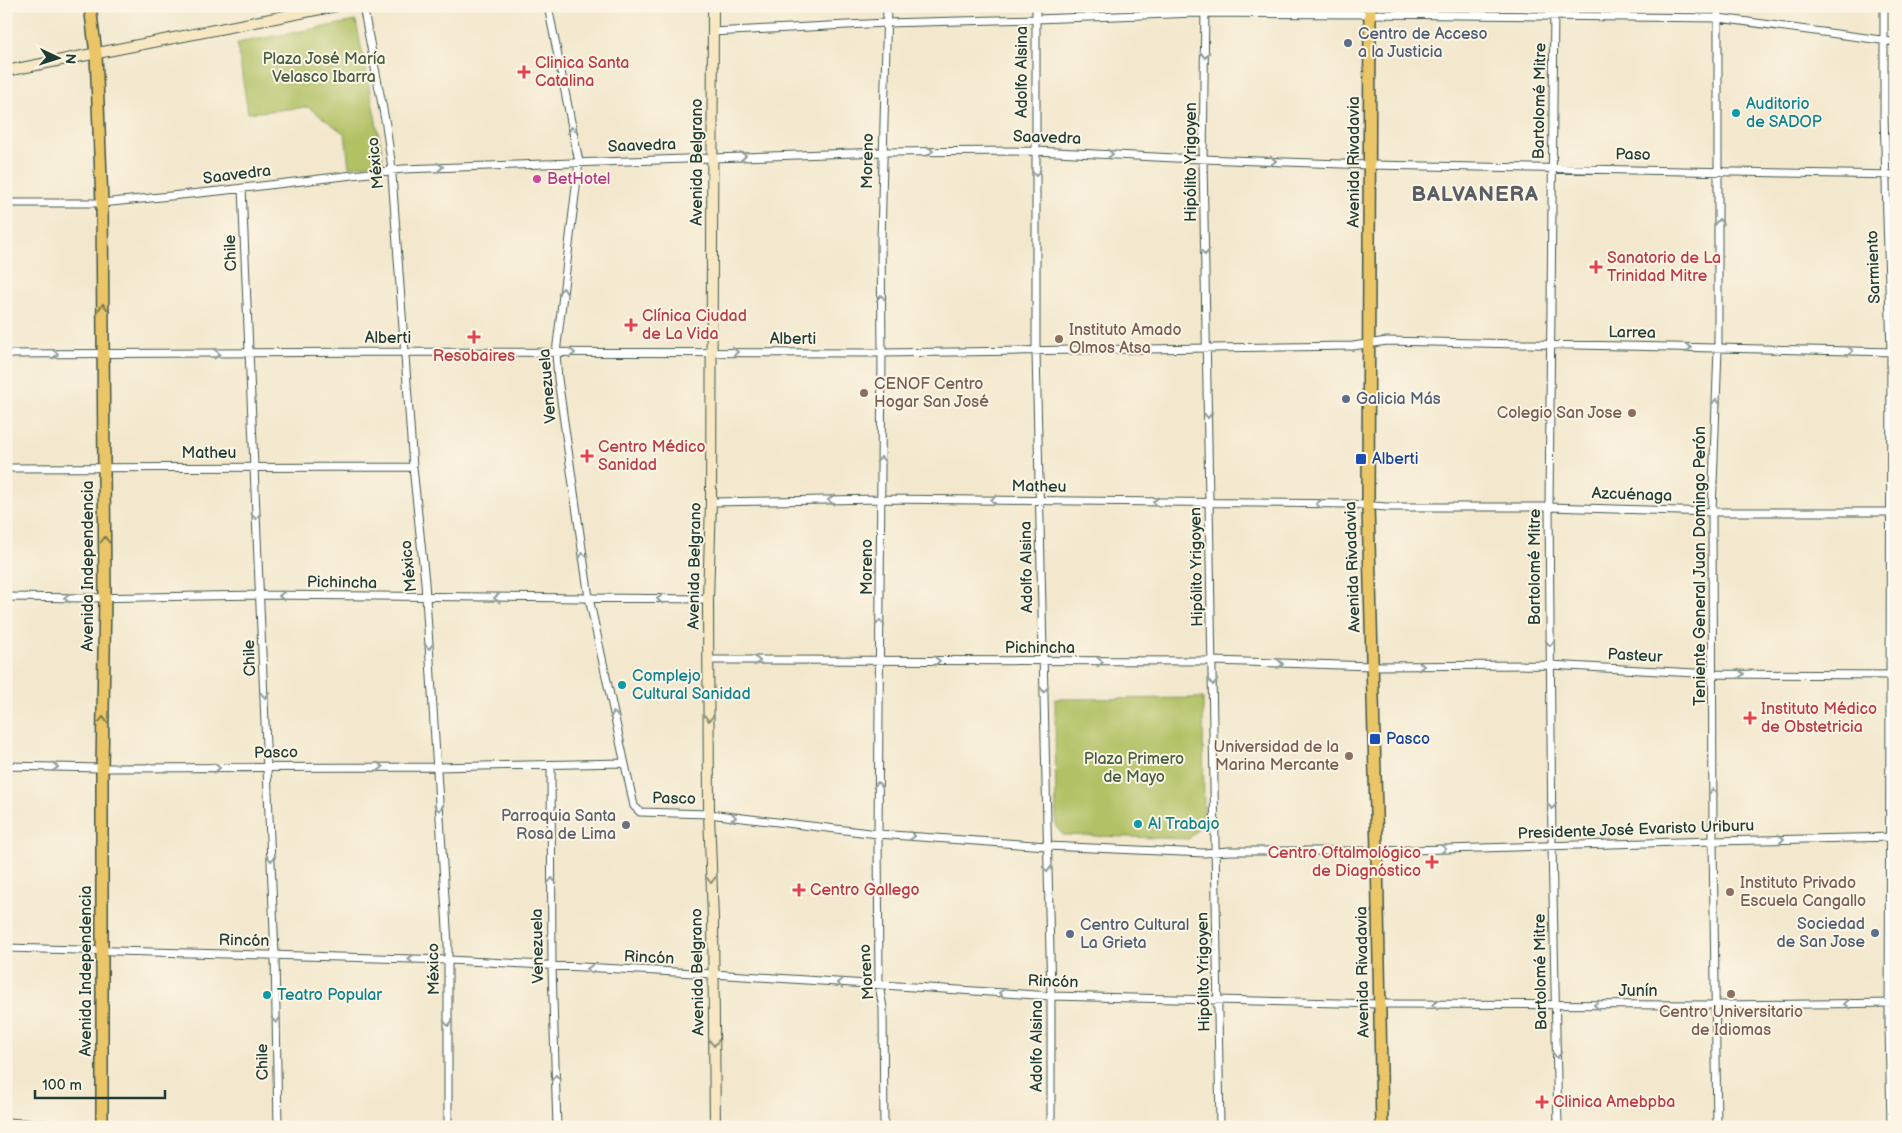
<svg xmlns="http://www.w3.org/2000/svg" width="1902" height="1133" viewBox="0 0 1902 1133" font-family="'Balsamiq Sans',sans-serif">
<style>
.green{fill:#b1c164;stroke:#687f4c}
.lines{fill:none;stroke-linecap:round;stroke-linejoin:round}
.minor-casing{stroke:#3f574b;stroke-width:9}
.secondary-casing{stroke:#3f574b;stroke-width:12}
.primary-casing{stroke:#3f574b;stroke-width:14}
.minor{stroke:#fff;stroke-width:7}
.secondary{stroke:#f7e8c3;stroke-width:10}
.primary{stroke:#ebc669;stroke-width:11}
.oneway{stroke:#8f9e9a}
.oneway2{stroke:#7b7b4c}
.oneway3{stroke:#8b927c}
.service-dot{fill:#5c6f8a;stroke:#fcf5e5;stroke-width:2}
.health-dot{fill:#e0444e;stroke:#fcf5e5;stroke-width:2}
.culture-dot{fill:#0f9aa8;stroke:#fcf5e5;stroke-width:2}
.hotel-dot{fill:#d1479c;stroke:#fcf5e5;stroke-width:2}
.education-dot{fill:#8d6e63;stroke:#fcf5e5;stroke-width:2}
.transit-dot{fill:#1a4fb4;stroke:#fcf5e5;stroke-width:2}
.worship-dot{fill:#6b7280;stroke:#fcf5e5;stroke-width:2}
.labels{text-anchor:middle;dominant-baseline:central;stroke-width:4;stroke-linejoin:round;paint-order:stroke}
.service-label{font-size:16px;fill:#4e5e75;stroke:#fcf5e5;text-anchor:start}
.park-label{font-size:16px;fill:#445e40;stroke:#fcf5e5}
.health-label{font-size:16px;fill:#be3a42;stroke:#fcf5e5;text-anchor:start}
.street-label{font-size:16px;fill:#1f3d34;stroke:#fcf5e5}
.culture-label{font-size:16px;fill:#0d838f;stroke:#fcf5e5;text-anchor:start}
.hotel-label{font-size:16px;fill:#b23c85;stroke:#fcf5e5;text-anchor:start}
.education-label{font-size:16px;fill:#785e54;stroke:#fcf5e5;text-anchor:start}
.transit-label{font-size:16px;fill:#164399;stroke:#fcf5e5;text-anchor:start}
.worship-label{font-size:16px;fill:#5b616d;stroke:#fcf5e5;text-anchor:end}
.district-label{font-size:21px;font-weight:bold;letter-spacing:1px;fill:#585f65;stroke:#fcf5e5}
</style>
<rect width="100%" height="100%" fill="#fcf5e5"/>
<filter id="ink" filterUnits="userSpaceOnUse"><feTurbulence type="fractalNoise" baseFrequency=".02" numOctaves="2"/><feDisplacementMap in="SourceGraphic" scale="10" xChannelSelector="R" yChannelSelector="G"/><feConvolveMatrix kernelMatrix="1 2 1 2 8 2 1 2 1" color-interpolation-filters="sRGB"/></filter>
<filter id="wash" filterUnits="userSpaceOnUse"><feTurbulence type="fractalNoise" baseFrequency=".0096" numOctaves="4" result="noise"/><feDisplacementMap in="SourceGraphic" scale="20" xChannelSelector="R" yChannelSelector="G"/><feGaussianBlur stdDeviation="1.12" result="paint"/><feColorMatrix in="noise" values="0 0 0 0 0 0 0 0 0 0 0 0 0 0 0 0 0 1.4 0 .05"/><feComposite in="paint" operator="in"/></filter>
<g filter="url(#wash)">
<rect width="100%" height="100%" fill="#f3e8cd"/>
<!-- green -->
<path class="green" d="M 356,21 L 382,151 L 383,162 L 349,167 L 345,134 L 308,107 L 248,113 L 237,43 Z
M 1203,698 L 1204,822 L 1189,839 L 1063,835 L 1056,827 L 1055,699 Z"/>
</g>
<g filter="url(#ink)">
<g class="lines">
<defs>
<path id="minor" d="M 363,6 L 386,125 L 391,161 L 413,467 L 425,582 L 448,944 L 448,1127
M 548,6 L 579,162 L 556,353 L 558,379 L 589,598 L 634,806 L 640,812 L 709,814 L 878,834 L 1047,846 L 1204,853 L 1229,851 L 1377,851 L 1713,841 L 1896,837
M 1036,6 L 1036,352 L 1051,996 L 1051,1127
M 1205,6 L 1203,159 L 1220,1127
M 1554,6 L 1549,507 L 1552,846 L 1558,1127
M 1884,6 L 1884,115 L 1891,352 L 1889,1025 L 1891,1127
M 712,32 L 886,23 L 1036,19 L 1196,13 L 1370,14 L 1719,18 L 1896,42
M 242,188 L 275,955 L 278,1127
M 6,203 L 102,203 L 219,191 L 403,169 L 882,152 L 1036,151 L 1175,158 L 1370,165 L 1896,175
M 6,354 L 405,352 L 882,353 L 1353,346 L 1387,341 L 1896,352
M 6,468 L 413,467
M 711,502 L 881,499 L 1351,504 L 1386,507 L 1549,507 L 1712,512 L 1896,512
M 6,597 L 86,598 L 261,595 L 708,599
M 708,660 L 1213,661 L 1372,666 L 1550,665 L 1713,674 L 1896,675
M 551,765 L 552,967 L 557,1127
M 6,766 L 102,768 L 437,767 L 624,763
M 6,948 L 449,960 L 713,974 L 1051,996 L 1380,1004 L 1717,1005 L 1896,1003
M 6,1122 L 86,1127
M 884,1127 L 883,1008 L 879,985 L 878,834 L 882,353 L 881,239 L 887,6
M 1717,1127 L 1713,841 L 1712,512 L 1718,349 L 1718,6"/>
<path id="secondary" d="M 713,6 L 711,502 L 708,599 L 709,814 L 713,919 L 715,1127
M 6,71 L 336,6"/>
<path id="primary" d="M 90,6 L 96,54 L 102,203 L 105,597 L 102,768 L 102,1127
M 1370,6 L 1368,505 L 1377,851 L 1382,1127"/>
</defs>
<!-- minor casing -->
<use href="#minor" class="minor-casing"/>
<!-- secondary casing -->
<use href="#secondary" class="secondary-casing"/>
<!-- primary casing -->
<use href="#primary" class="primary-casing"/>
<!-- minor -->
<use href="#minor" class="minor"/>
<!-- secondary -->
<use href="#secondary" class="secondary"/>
<!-- primary -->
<use href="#primary" class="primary"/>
</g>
<!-- one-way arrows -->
<defs><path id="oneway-chevron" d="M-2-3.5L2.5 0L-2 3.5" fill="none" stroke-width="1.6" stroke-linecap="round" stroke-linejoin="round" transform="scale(1.25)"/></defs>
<g class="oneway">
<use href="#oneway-chevron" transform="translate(1205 55) rotate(91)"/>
<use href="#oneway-chevron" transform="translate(572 130) rotate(-101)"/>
<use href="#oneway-chevron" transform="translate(930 151)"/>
<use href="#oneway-chevron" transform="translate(1110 154) rotate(3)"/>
<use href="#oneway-chevron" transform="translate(743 156) rotate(-2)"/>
<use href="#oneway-chevron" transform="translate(1273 161) rotate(2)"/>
<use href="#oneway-chevron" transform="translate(440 167) rotate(-2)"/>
<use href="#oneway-chevron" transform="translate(1036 173) rotate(90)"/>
<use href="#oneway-chevron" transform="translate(1719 222) rotate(-89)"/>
<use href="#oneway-chevron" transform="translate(1205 252) rotate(89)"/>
<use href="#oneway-chevron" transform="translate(563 291) rotate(-83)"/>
<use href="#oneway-chevron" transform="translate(881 298) rotate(-90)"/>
<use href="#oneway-chevron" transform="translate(1688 348) rotate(1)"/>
<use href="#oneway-chevron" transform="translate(1850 351) rotate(1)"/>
<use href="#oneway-chevron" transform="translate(735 352)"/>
<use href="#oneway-chevron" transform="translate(572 353)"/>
<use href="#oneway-chevron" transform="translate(55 354)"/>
<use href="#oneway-chevron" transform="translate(217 354)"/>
<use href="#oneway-chevron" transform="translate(1716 402) rotate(-88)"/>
<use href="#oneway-chevron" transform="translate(1208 415) rotate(88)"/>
<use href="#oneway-chevron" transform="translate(881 460) rotate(-90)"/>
<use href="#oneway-chevron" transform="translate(831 500) rotate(179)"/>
<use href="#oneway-chevron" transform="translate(994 500) rotate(-179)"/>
<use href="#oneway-chevron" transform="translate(1156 502) rotate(-179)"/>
<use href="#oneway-chevron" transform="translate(1319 504) rotate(-180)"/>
<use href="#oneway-chevron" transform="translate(256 516) rotate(86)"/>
<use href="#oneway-chevron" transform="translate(583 556) rotate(-98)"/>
<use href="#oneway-chevron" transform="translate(282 596) rotate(-178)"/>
<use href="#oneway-chevron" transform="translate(67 598) rotate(-179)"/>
<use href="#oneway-chevron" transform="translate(497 598) rotate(-180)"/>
<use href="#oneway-chevron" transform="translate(660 599) rotate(-180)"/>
<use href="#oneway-chevron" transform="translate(880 623) rotate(-90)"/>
<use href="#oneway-chevron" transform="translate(1550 643) rotate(90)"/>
<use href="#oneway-chevron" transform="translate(429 646) rotate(86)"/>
<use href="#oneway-chevron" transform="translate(757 661)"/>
<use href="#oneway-chevron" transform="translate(937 661)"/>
<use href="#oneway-chevron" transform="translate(1100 662)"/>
<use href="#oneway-chevron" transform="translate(1280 664) rotate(2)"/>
<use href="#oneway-chevron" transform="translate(1421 666)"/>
<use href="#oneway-chevron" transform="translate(1741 674)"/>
<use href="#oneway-chevron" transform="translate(1213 682) rotate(89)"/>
<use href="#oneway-chevron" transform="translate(1044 689) rotate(89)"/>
<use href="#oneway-chevron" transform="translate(265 695) rotate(88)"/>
<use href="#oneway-chevron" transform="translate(614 715) rotate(-102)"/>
<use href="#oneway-chevron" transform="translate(55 767) rotate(2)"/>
<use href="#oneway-chevron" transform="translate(380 767)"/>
<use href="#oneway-chevron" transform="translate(217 768)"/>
<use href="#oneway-chevron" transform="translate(878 785) rotate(-89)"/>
<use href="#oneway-chevron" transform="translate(1713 792) rotate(-90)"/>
<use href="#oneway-chevron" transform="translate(1552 806) rotate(89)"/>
<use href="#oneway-chevron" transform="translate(439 808) rotate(87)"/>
<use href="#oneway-chevron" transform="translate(733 817) rotate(7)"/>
<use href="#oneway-chevron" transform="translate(912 836) rotate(4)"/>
<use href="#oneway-chevron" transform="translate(1781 839) rotate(-1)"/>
<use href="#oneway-chevron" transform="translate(1443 849) rotate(-2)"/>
<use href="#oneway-chevron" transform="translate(271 858) rotate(88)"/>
<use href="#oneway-chevron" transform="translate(1047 869) rotate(88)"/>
<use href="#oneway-chevron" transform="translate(552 881) rotate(-90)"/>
<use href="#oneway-chevron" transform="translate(411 959) rotate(-178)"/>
<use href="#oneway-chevron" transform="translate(590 969) rotate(-177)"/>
<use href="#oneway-chevron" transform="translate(840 983) rotate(-176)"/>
<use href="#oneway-chevron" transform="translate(1002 993) rotate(-176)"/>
<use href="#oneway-chevron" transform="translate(1847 1004) rotate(179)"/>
<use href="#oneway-chevron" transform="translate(1435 1005) rotate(-180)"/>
<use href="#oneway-chevron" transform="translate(1597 1005) rotate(-180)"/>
<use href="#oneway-chevron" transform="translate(276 1020) rotate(89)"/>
<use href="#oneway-chevron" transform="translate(448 1023) rotate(90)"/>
<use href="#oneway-chevron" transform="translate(1557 1055) rotate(89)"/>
<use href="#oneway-chevron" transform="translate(556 1078) rotate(-92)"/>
</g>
<g class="oneway2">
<use href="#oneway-chevron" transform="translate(103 307) rotate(-91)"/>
<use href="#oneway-chevron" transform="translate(105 540) rotate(-90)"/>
<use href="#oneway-chevron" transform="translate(103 720) rotate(-89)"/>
</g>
<g class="oneway3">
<use href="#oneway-chevron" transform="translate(709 718) rotate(90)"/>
<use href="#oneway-chevron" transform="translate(711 880) rotate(88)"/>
<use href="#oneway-chevron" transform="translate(714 1043) rotate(89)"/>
</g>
</g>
<!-- markers -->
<g class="service-dot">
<circle cx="1348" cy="43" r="5"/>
<circle cx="1346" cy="399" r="5"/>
<circle cx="1875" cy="933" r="5"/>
<circle cx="1070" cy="934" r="5"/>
</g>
<g class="health-dot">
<path d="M521.5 64.5h5v5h5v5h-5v5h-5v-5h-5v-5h5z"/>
<path d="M1593.5 259.5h5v5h5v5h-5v5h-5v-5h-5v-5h5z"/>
<path d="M628.5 317.5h5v5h5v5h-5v5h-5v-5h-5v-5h5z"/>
<path d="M471.5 329.5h5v5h5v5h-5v5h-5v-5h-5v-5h5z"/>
<path d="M584.5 448.5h5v5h5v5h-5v5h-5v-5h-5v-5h5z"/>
<path d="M1747.5 710.5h5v5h5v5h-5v5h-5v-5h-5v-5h5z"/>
<path d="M1429.5 854.5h5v5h5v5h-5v5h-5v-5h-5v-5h5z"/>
<path d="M796.5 882.5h5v5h5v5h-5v5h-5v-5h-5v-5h5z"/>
<path d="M1539.5 1094.5h5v5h5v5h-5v5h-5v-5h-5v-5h5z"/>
</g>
<g class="culture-dot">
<circle cx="1736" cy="113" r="5"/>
<circle cx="622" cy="685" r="5"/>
<circle cx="1138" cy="824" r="5"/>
<circle cx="267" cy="995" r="5"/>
</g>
<circle class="hotel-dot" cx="537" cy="179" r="5"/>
<g class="education-dot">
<circle cx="1059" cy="339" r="5"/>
<circle cx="864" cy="393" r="5"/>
<circle cx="1632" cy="413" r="5"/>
<circle cx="1349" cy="756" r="5"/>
<circle cx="1730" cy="892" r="5"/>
<circle cx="1731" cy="994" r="5"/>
</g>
<g class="transit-dot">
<rect x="1355" y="453" width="12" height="12" rx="2.5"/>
<rect x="1369" y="733" width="12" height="12" rx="2.5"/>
</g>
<circle class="worship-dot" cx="626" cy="825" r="5"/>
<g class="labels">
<!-- service labels -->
<g class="service-label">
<text x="1358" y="34">Centro de Acceso<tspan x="1358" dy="18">a la Justicia</tspan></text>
<text x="1356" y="399">Galicia Más</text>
<text x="1865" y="924" text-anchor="end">Sociedad<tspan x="1865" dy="18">de San Jose</tspan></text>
<text x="1080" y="925">Centro Cultural<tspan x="1080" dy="18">La Grieta</tspan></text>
</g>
<!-- park labels -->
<g class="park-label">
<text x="324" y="59">Plaza José María<tspan x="324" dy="18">Velasco Ibarra</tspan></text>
<text x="1134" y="759">Plaza Primero<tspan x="1134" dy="18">de Mayo</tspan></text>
</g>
<!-- health labels -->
<g class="health-label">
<text x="535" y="63">Clinica Santa<tspan x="535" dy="18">Catalina</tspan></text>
<text x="1607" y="258">Sanatorio de La<tspan x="1607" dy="18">Trinidad Mitre</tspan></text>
<text x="642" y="316">Clínica Ciudad<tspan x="642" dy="18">de La Vida</tspan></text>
<text x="474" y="356" text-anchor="middle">Resobaires</text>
<text x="598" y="447">Centro Médico<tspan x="598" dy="18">Sanidad</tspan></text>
<text x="1761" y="709">Instituto Médico<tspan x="1761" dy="18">de Obstetricia</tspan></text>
<text x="1421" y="853" text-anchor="end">Centro Oftalmológico<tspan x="1421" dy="18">de Diagnóstico</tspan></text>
<text x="810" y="890">Centro Gallego</text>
<text x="1553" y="1102">Clinica Amebpba</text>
</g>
<!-- street labels -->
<g class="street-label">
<text transform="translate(1022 72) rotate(-90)">Adolfo Alsina</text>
<text transform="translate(1540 101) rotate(-89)">Bartolomé Mitre</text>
<text transform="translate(1047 138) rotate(2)">Saavedra</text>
<text transform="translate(642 146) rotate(-2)">Saavedra</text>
<text transform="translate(1633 155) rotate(1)">Paso</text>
<text transform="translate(868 161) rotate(-89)">Moreno</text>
<text transform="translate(697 162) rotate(-90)">Avenida Belgrano</text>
<text transform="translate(1191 162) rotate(-90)">Hipólito Yrigoyen</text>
<text transform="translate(1354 162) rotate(-90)">Avenida Rivadavia</text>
<text transform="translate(376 163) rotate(-96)">México</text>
<text transform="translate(237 175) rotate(-7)">Saavedra</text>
<text transform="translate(231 253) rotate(-92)">Chile</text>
<text transform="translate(1874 267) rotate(-92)">Sarmiento</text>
<text transform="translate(1632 333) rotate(1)">Larrea</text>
<text x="388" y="338">Alberti</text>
<text x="793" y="339">Alberti</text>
<text transform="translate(548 386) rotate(-95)">Venezuela</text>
<text x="209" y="453">Matheu</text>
<text transform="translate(1039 487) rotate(1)">Matheu</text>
<text transform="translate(1632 495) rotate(2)">Azcuénaga</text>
<text transform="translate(88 566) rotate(-90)">Avenida Independencia</text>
<text transform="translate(409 566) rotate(-96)">México</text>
<text transform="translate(695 566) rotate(-89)">Avenida Belgrano</text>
<text transform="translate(1700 566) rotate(-90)">Teniente General Juan Domingo Perón</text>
<text transform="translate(867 567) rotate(-90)">Moreno</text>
<text transform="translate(1027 567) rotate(-91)">Adolfo Alsina</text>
<text transform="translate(1197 567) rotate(-91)">Hipólito Yrigoyen</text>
<text transform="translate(1353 567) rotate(-92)">Avenida Rivadavia</text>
<text transform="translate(1535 567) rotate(-90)">Bartolomé Mitre</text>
<text transform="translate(342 583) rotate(1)">Pichincha</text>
<text x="1040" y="648">Pichincha</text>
<text transform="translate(1635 656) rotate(3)">Pasteur</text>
<text transform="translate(250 658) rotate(-92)">Chile</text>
<text transform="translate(276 753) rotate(-1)">Pasco</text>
<text transform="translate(674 799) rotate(1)">Pasco</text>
<text transform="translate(1636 830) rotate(-2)">Presidente José Evaristo Uriburu</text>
<text transform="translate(244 941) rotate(1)">Rincón</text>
<text transform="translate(538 946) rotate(-91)">Venezuela</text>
<text transform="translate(649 958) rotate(3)">Rincón</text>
<text transform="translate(434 969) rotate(-91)">México</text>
<text transform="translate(86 971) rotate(-90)">Avenida Independencia</text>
<text transform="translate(698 972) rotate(-91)">Avenida Belgrano</text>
<text transform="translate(867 972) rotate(-94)">Moreno</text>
<text transform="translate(1204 972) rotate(-91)">Hipólito Yrigoyen</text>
<text transform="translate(1363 972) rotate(-91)">Avenida Rivadavia</text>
<text transform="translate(1541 972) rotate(-91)">Bartolomé Mitre</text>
<text transform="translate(1053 982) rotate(2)">Rincón</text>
<text x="1638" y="991">Junín</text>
<text transform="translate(1037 1046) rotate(-90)">Adolfo Alsina</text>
<text transform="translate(263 1062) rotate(-91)">Chile</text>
</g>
<!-- culture labels -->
<g class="culture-label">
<text x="1746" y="104">Auditorio<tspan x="1746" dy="18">de SADOP</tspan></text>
<text x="632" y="676">Complejo<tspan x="632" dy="18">Cultural Sanidad</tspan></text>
<text x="1148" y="824">Al Trabajo</text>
<text x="277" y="995">Teatro Popular</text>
</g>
<!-- hotel labels -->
<g class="hotel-label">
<text x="547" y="179">BetHotel</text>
</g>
<!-- education labels -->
<g class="education-label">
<text x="1069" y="330">Instituto Amado<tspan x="1069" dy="18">Olmos Atsa</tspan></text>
<text x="874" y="384">CENOF Centro<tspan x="874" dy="18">Hogar San José</tspan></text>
<text x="1622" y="413" text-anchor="end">Colegio San Jose</text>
<text x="1339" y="747" text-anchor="end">Universidad de la<tspan x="1339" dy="18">Marina Mercante</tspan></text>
<text x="1740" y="883">Instituto Privado<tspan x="1740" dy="18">Escuela Cangallo</tspan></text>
<text x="1731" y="1012" text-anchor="middle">Centro Universitario<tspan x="1731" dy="18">de Idiomas</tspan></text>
</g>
<!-- transit labels -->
<g class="transit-label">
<text x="1372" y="459">Alberti</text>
<text x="1386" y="739">Pasco</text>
</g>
<!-- worship labels -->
<g class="worship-label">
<text x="616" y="816">Parroquia Santa<tspan x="616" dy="18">Rosa de Lima</tspan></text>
</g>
<!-- district labels -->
<g class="district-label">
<text x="1475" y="194">BALVANERA</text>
</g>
</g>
<!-- margin -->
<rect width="1902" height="1133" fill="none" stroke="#fcf5e5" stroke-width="25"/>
<!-- north arrow -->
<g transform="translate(58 58) rotate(94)" stroke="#fcf5e5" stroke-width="4" paint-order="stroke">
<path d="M0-4L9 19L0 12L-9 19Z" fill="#1f3d34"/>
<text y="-8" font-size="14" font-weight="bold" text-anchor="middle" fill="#1f3d34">N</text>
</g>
<!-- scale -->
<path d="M35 1090v8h130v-8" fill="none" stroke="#1f3d34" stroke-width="2.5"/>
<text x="42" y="1090" font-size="15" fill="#1f3d34" stroke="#fcf5e5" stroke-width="4" paint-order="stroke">100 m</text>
</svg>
